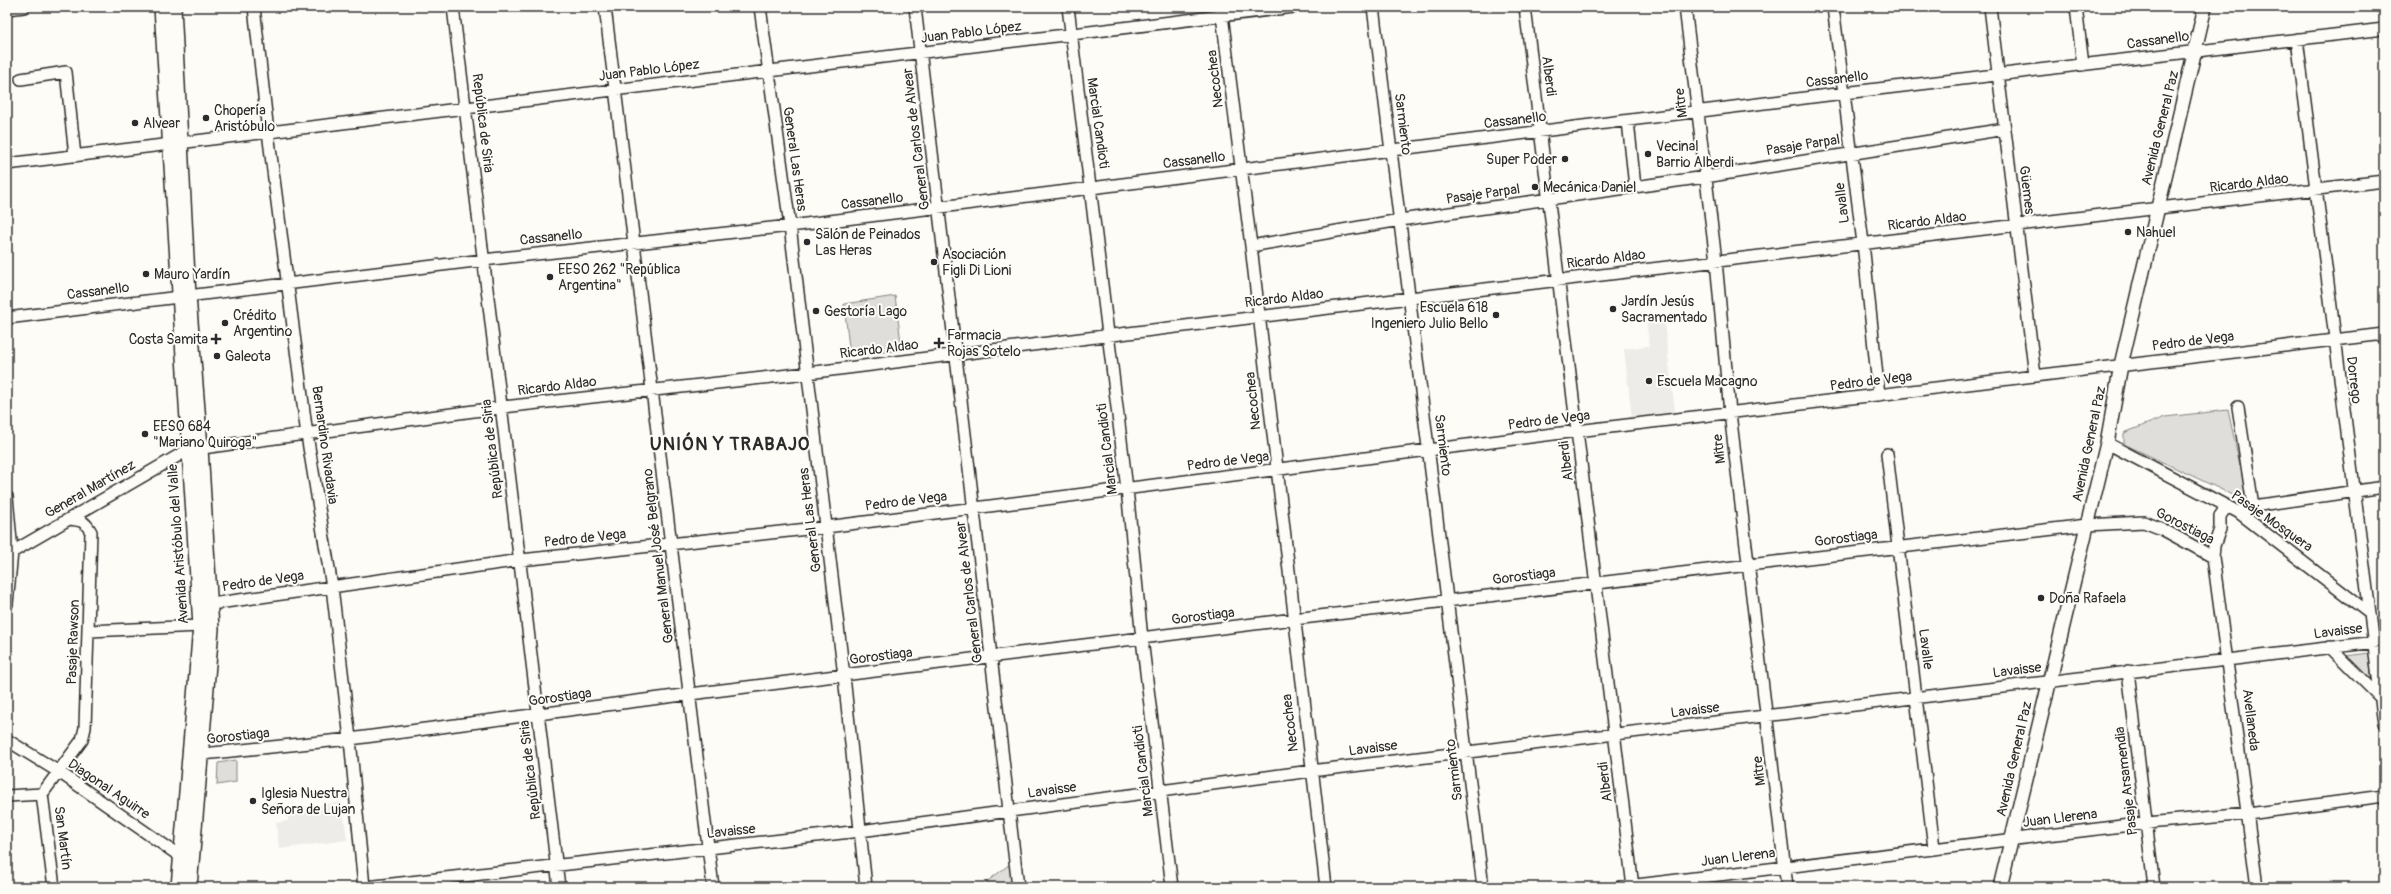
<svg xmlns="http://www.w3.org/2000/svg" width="2391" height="894" viewBox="0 0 2391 894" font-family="Pangolin,sans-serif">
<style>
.built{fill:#edece8}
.green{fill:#dfdeda;stroke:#858482}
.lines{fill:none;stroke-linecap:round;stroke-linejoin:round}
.minor-casing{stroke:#2b2b2b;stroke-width:14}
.major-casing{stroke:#2b2b2b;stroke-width:16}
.minor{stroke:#fdfcf7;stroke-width:11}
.major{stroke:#fdfcf7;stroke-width:13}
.rail{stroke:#2b2b2b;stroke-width:3;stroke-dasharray:6 3;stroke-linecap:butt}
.poi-dot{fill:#2b2b2b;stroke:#fdfcf7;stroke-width:1.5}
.labels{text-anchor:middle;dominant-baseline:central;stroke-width:4;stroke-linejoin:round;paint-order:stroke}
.street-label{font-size:14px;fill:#2b2b2b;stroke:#fdfcf7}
.poi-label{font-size:14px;fill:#2b2b2b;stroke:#fdfcf7;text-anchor:start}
.district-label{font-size:18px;font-weight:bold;letter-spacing:1px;fill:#2b2b2b;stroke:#fdfcf7}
</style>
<rect width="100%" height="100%" fill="#fdfcf7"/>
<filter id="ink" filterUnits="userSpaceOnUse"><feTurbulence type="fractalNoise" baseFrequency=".025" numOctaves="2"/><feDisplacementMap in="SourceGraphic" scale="8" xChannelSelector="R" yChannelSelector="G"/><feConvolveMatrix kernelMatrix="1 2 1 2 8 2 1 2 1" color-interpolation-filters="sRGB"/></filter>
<g filter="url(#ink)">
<!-- built -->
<path class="built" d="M 1663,315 L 1675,412 L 1632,418 L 1624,349 L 1649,346 L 1646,318 Z
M 342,802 L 347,840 L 279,849 L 276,823 L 288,821 L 287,809 Z"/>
<!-- green -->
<path class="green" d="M 895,296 L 902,350 L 850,356 L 844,304 Z
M 2228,410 L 2246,493 L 2235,496 L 2124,444 L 2124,433 L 2165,417 Z
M 2369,653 L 2372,682 L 2346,656 Z
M 236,760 L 236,782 L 217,785 L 218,763 Z
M 1010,864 L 1013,887 L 980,887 Z"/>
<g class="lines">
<defs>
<path id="minor" d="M 254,7 L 268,132 L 307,435 L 332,587 L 350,739 L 364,887
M 453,7 L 559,887
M 605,7 L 713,887
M 760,7 L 790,226 L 844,676 L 866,887
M 915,7 L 1018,887
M 1068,7 L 1127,489 L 1142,639 L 1172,887
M 1221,7 L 1251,246 L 1326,887
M 1373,7 L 1483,887
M 1525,7 L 1633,887
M 1685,7 L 1716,261 L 1730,413 L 1787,887
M 1833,7 L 1863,243 L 1879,395
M 1990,7 L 2035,376
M 2076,7 L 2083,65
M 7,9 L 24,7
M 2297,39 L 2384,724
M 21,79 L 66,72 L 75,156
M 1628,121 L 1635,187
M 7,164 L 1294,7
M 1251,246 L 1400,220 L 1705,177 L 2005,129
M 7,318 L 483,260 L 790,226 L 1844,93 L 2384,29
M 2238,407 L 2253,506
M 2107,443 L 2238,512 L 2369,613
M 1887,454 L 1934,848
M 7,497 L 12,552 L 7,604
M 2227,506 L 2220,516 L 2220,529 L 2214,546 L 2213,557 L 2257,887
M 2238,512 L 2253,506 L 2384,487
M 7,555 L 188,450 L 503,407 L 807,373 L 1410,298 L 2384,181
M 89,631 L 200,626 L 211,604 L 521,560 L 826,527 L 1577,431 L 2384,334
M 2330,647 L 2380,697
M 2128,671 L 2154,887
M 7,740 L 59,772 L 187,861
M 193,755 L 350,739 L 690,694 L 1294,619 L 2087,525 L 2144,522 L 2162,529 L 2213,557
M 42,794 L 54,887
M 7,796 L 42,794 L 82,740 L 85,728 L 91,532 C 85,521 81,520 69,519
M 366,887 L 860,831 L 1311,771 L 2384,641
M 1620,887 L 2147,823 L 2248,814 L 2384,796"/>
<path id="major" d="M 161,7 L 200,626 L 178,887
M 174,7 L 189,296 L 201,448 L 212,629 L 190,887
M 2000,887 L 2107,443 L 2121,365 L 2205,7"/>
</defs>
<!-- minor casing -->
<use href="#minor" class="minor-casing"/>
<!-- major casing -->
<use href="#major" class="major-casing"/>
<!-- minor -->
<use href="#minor" class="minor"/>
<!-- major -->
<use href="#major" class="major"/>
<!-- rail -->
<path class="rail" d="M 2377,7 L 2384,26"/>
</g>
</g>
<!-- markers -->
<g class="poi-dot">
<circle cx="206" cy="118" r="4"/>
<circle cx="135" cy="123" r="4"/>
<circle cx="1648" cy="154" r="4"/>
<circle cx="1565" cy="159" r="4"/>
<circle cx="1535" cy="187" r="4"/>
<circle cx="2128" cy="232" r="4"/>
<circle cx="807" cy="242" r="4"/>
<circle cx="934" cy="262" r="4"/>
<circle cx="146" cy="274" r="4"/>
<circle cx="550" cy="277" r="4"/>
<circle cx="1613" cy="309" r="4"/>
<circle cx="816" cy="311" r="4"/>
<circle cx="1496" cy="315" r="4"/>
<circle cx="225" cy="323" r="4"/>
<path d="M214 333h4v4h4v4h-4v4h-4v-4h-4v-4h4z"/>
<path d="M937 337h4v4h4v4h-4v4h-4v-4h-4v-4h4z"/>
<circle cx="217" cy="356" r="4"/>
<circle cx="1649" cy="381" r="4"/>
<circle cx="145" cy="434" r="4"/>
<circle cx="2041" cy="598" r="4"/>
<circle cx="253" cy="801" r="4"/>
</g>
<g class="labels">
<!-- street labels -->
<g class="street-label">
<text transform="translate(971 32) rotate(-7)">Juan Pablo López</text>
<text transform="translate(2158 40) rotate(-8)">Cassanello</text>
<text transform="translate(649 70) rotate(-7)">Juan Pablo López</text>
<text transform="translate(1549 76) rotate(83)">Alberdi</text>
<text transform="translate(1215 79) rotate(-97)">Necochea</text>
<text transform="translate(1837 79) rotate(-7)">Cassanello</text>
<text transform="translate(1681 103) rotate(-97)">Mitre</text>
<text transform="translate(1515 120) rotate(-7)">Cassanello</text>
<text transform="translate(483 123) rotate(83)">República de Siria</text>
<text transform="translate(1098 123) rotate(82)">Marcial Candioti</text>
<text transform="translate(1403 124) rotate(83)">Sarmiento</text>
<text transform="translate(2160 128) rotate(-76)">Avenida General Paz</text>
<text transform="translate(916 139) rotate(-97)">General Carlos de Alvear</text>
<text transform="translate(1803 145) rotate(-9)">Pasaje Parpal</text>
<text transform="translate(795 159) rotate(82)">General Las Heras</text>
<text transform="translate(1194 160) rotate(-7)">Cassanello</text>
<text transform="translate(2249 183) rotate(-7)">Ricardo Aldao</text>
<text transform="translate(2027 190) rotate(83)">Güemes</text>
<text transform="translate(1483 194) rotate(-8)">Pasaje Parpal</text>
<text transform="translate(872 201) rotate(-7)">Cassanello</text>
<text transform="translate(1842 203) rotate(-97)">Lavalle</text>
<text transform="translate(1927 221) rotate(-7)">Ricardo Aldao</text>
<text transform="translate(551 237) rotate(-6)">Cassanello</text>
<text transform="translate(1606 259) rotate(-7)">Ricardo Aldao</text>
<text transform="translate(98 291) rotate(-7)">Cassanello</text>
<text transform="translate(1284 298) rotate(-7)">Ricardo Aldao</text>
<text transform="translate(2193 341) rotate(-7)">Pedro de Vega</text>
<text transform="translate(879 349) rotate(-7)">Ricardo Aldao</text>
<text transform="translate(2354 380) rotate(83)">Dorrego</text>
<text transform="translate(1871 381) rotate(-7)">Pedro de Vega</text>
<text transform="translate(557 386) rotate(-7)">Ricardo Aldao</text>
<text transform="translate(1253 401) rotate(-96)">Necochea</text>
<text transform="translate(1549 420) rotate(-7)">Pedro de Vega</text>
<text transform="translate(2089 444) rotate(-78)">Avenida General Paz</text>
<text transform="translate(325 445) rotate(82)">Bernardino Rivadavia</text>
<text transform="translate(1443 445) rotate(83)">Sarmiento</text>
<text transform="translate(492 449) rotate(-97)">República de Siria</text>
<text transform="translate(1107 449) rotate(-97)">Marcial Candioti</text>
<text transform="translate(1719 449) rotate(-97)">Mitre</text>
<text transform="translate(1228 461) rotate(-7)">Pedro de Vega</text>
<text transform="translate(1566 461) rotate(-97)">Alberdi</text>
<text transform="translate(90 489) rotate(-30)">General Martínez</text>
<text transform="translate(906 501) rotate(-7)">Pedro de Vega</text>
<text transform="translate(810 520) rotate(-97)">General Las Heras</text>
<text transform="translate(2272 521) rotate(35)">Pasaje Mosquera</text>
<text transform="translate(2185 526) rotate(27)">Gorostiaga</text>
<text transform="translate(585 538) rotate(-6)">Pedro de Vega</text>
<text transform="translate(1846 538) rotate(-7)">Gorostiaga</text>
<text transform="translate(178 544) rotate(-94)">Avenida Aristóbulo del Valle</text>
<text transform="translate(658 556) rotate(-97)">General Manuel José Belgrano</text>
<text transform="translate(1524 576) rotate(-7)">Gorostiaga</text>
<text transform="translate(263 581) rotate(-8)">Pedro de Vega</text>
<text transform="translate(969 592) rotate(-97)">General Carlos de Alvear</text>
<text transform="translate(1203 616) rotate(-7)">Gorostiaga</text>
<text transform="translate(2338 631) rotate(-7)">Lavaisse</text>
<text transform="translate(73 642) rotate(-88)">Pasaje Rawson</text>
<text transform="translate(1926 649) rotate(83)">Lavalle</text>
<text transform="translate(881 656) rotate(-7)">Gorostiaga</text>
<text transform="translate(2017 670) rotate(-7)">Lavaisse</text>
<text transform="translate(560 697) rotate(-8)">Gorostiaga</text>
<text transform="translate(1695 710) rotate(-7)">Lavaisse</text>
<text transform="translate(2251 720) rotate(83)">Avellaneda</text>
<text transform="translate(1290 723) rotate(-97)">Necochea</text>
<text transform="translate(238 736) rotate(-6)">Gorostiaga</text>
<text transform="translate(1373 748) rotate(-7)">Lavaisse</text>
<text transform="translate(2014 759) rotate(-77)">Avenida General Paz</text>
<text transform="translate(530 770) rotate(-97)">República de Siria</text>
<text transform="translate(1454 770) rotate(-97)">Sarmiento</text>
<text transform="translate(1143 771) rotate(-97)">Marcial Candioti</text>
<text transform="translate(1759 771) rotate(-97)">Mitre</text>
<text transform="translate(2126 781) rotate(-97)">Pasaje Arsamendia</text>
<text transform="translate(1605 782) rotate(-97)">Alberdi</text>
<text transform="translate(109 789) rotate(34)">Diagonal Aguirre</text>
<text transform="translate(1052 790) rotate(-8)">Lavaisse</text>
<text transform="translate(2060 818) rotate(-7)">Juan Llerena</text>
<text transform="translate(731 831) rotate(-6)">Lavaisse</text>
<text transform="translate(63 838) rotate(83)">San Martín</text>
<text transform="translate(1738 857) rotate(-7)">Juan Llerena</text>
</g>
<!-- poi labels -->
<g class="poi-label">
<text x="214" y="110">Chopería<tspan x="214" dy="16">Aristóbulo</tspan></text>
<text x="143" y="123">Alvear</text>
<text x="1656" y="146">Vecinal<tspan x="1656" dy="16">Barrio Alberdi</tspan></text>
<text x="1557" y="159" text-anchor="end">Super Poder</text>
<text x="1543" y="187">Mecánica Daniel</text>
<text x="2136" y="232">Nahuel</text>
<text x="815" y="234">Salón de Peinados<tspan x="815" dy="16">Las Heras</tspan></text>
<text x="942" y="254">Asociación<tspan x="942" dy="16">Figli Di Lioni</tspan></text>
<text x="558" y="269">EESO 262 "República<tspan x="558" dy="16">Argentina"</tspan></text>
<text x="154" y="274">Mauro Yardín</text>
<text x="1621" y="301">Jardín Jesús<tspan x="1621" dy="16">Sacramentado</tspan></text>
<text x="1488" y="307" text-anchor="end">Escuela 618<tspan x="1488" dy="16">Ingeniero Julio Bello</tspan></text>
<text x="824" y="311">Gestoría Lago</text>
<text x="233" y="315">Crédito<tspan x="233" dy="16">Argentino</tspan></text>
<text x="947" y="335">Farmacia<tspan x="947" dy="16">Rojas Sotelo</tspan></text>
<text x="208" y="339" text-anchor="end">Costa Samita</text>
<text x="225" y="356">Galeota</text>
<text x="1657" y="381">Escuela Macagno</text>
<text x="153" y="426">EESO 684<tspan x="153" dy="16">"Mariano Quiroga"</tspan></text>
<text x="2049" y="598">Doña Rafaela</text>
<text x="261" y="793">Iglesia Nuestra<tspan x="261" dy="16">Señora de Lujan</tspan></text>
</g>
<!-- district labels -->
<g class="district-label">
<text x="730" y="444">UNIÓN Y TRABAJO</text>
</g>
</g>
<!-- margin -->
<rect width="2391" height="894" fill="none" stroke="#fdfcf7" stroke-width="24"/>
<rect x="12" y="12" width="2367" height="870" fill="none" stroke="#2b2b2b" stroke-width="1.5" filter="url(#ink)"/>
</svg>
